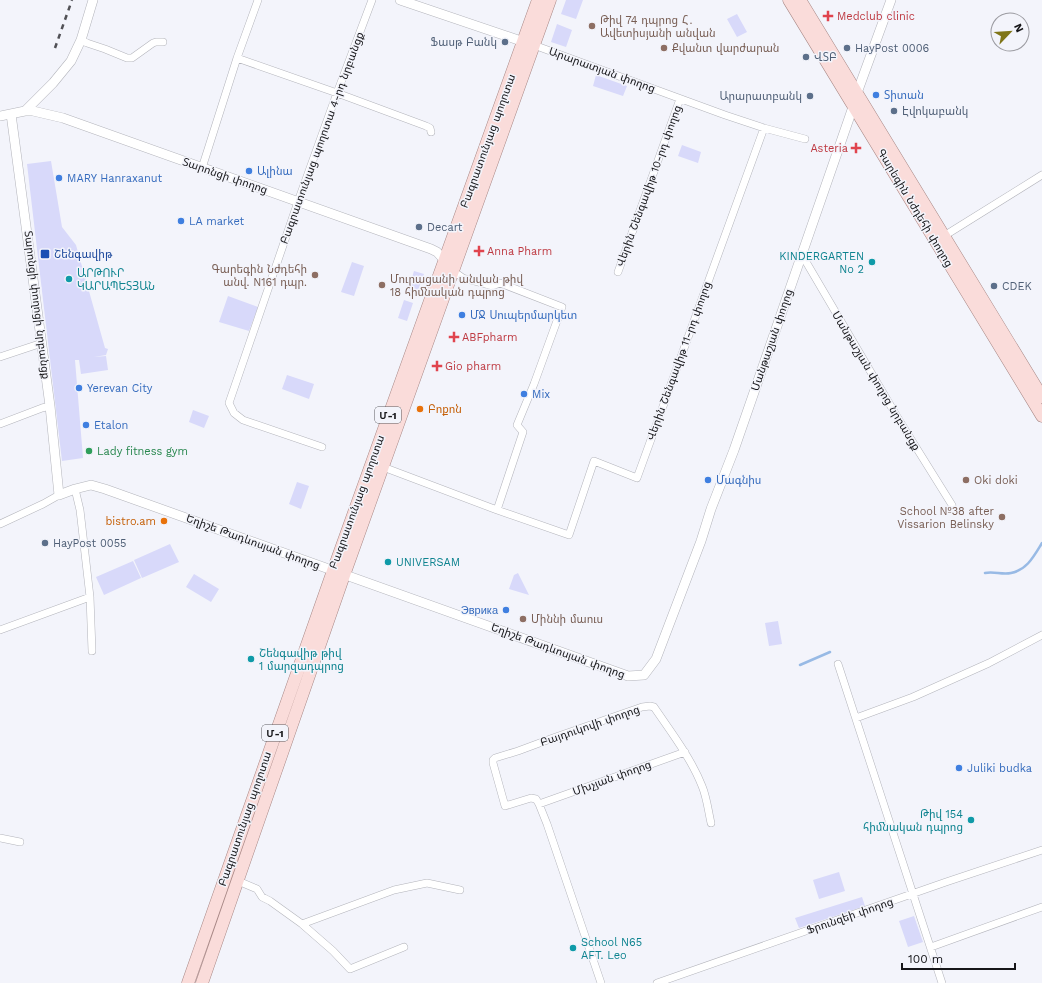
<svg xmlns="http://www.w3.org/2000/svg" width="1042" height="983" viewBox="0 0 1042 983" font-family="'Work Sans','Noto Sans Armenian',sans-serif">
<style>
.green{fill:#d8d9fa}
.lines{fill:none;stroke-linecap:round;stroke-linejoin:round}
.stream{stroke:#98bae5;stroke-width:2.5}
.minor-casing{stroke:#b3b4bb;stroke-width:8}
.tertiary-casing{stroke:#b3b4bb;stroke-width:10}
.primary-casing{stroke:#a88886;stroke-width:13}
.minor{stroke:#fff;stroke-width:7}
.tertiary{stroke:#fff;stroke-width:9}
.primary{stroke:#fadcda;stroke-width:12}
.rail{stroke:#515156;stroke-width:2.5;stroke-dasharray:5 5;stroke-linecap:butt}
.health-dot{fill:#e0444e;stroke:#f3f4fb;stroke-width:1.5}
.education-dot{fill:#8d6e63;stroke:#f3f4fb;stroke-width:1.5}
.service-dot{fill:#5c6f8a;stroke:#f3f4fb;stroke-width:1.5}
.shop-dot{fill:#3f7fe0;stroke:#f3f4fb;stroke-width:1.5}
.transit-dot{fill:#1a4fb4;stroke:#f3f4fb;stroke-width:1.5}
.culture-dot{fill:#0f9aa8;stroke:#f3f4fb;stroke-width:1.5}
.food-dot{fill:#e8710a;stroke:#f3f4fb;stroke-width:1.5}
.leisure-dot{fill:#2e9e5b;stroke:#f3f4fb;stroke-width:1.5}
.labels{text-anchor:middle;dominant-baseline:central;stroke-width:3;stroke-linejoin:round;paint-order:stroke}
.shield{fill:#f3f4fb;stroke:#58595d;stroke-width:1}
.shield-label{font-size:10px;font-weight:bold;fill:#161619}
.health-label{font-size:11px;fill:#be3a42;stroke:#f3f4fb;text-anchor:start}
.education-label{font-size:11px;fill:#785e54;stroke:#f3f4fb;text-anchor:start}
.service-label{font-size:11px;fill:#4e5e75;stroke:#f3f4fb;text-anchor:start}
.street-label{font-size:11px;fill:#161619;stroke:#f3f4fb}
.shop-label{font-size:11px;fill:#366cbe;stroke:#f3f4fb;text-anchor:start}
.transit-label{font-size:11px;fill:#164399;stroke:#f3f4fb;text-anchor:start}
.culture-label{font-size:11px;fill:#0d838f;stroke:#f3f4fb;text-anchor:start}
.food-label{font-size:11px;fill:#c56008;stroke:#f3f4fb;text-anchor:start}
.leisure-label{font-size:11px;fill:#27864d;stroke:#f3f4fb;text-anchor:start}
</style>
<rect width="100%" height="100%" fill="#f3f4fb"/>
<!-- green -->
<path class="green" d="M 566,0 L 583,0 L 576,19 L 561,14 Z
M 737,14 L 747,32 L 737,37 L 727,19 Z
M 557,24 L 572,30 L 566,47 L 551,42 Z
M 596,75 L 627,86 L 623,96 L 593,86 Z
M 682,145 L 701,152 L 698,163 L 678,156 Z
M 51,161 L 62,227 L 76,245 L 105,348 L 108,349 L 106,355 L 94,357 L 106,356 L 108,370 L 81,374 L 79,360 L 75,360 L 83,458 L 62,461 L 27,164 Z
M 352,262 L 364,266 L 354,296 L 341,292 Z
M 414,271 L 424,274 L 417,293 L 408,290 Z
M 228,296 L 258,307 L 249,331 L 219,322 Z
M 404,300 L 413,303 L 407,321 L 398,318 Z
M 287,375 L 314,384 L 309,399 L 282,389 Z
M 193,410 L 209,416 L 204,428 L 189,422 Z
M 297,482 L 309,486 L 301,509 L 289,504 Z
M 170,544 L 179,562 L 142,578 L 134,560 Z
M 133,561 L 141,578 L 104,595 L 96,577 Z
M 518,573 L 529,595 L 509,589 L 514,575 Z
M 194,574 L 219,589 L 211,602 L 186,587 Z
M 778,621 L 782,644 L 769,646 L 765,623 Z
M 839,872 L 845,891 L 819,899 L 813,880 Z
M 862,897 L 865,906 L 799,928 L 795,918 Z
M 914,916 L 923,942 L 908,947 L 899,921 Z"/>
<g class="lines">
<!-- stream -->
<path class="stream" d="M 985,573 C 994,571 1002,575 1011,573 C 1027,570 1034,556 1042,543
M 800,665 L 830,652"/>
<defs>
<path id="minor" d="M 81,40 L 87,43 L 105,49 L 127,58 L 132,58 L 153,43 L 156,42 L 163,42
M 531,44 L 725,115 L 764,128 L 805,139
M 237,58 L 337,93 L 426,126 L 430,128 L 431,132
M 202,168 L 237,58 L 258,0
M 944,236 L 1042,175
M 802,255 L 899,420 L 952,505
M 453,271 L 463,278 L 492,286 L 500,283 L 562,307 L 534,384 L 517,425 L 523,432 L 497,510
M 618,272 L 680,99
M 0,357 L 42,343
M 0,424 L 42,408 L 50,406
M 322,447 L 243,420 L 234,413 L 229,403 L 300,196 L 337,93 L 372,0
M 383,467 L 497,510 L 569,535 L 594,461 L 637,478 L 764,128
M 75,489 L 80,510 L 90,597 L 92,651
M 0,524 L 43,504 L 59,495
M 0,630 L 90,597
M 838,664 L 942,983
M 856,718 L 913,697 L 989,663 L 1042,635
M 539,804 L 685,752
M 0,838 L 20,842
M 238,881 L 257,889 L 262,897 L 270,901 L 302,924 L 394,890 L 427,883 L 460,890
M 302,924 L 333,951 L 350,969 L 404,947
M 931,947 L 1042,907
M 601,983 L 547,824 L 539,804 L 536,799 L 531,798 L 505,806 L 493,763 L 493,760 L 495,758 L 518,751 L 553,738 L 642,707 L 650,706 L 654,707 C 671,732 691,758 702,786 C 707,798 708,810 711,823
M 657,983 L 946,882 L 1042,850"/>
<path id="tertiary" d="M 400,0 L 524,42
M 25,111 L 53,83 L 71,61 L 81,40 L 93,0
M 11,114 L 50,406 L 59,495 L 75,489 L 91,485 L 105,489 L 628,676 L 644,675 L 656,659 L 701,541 L 711,509 L 734,450 L 853,107 L 857,93 L 891,0
M 0,116 L 25,111 L 33,111 L 63,118 L 431,249 L 437,252 L 447,263"/>
<path id="primary" d="M 789,0 L 1042,416
M 800,0 L 1042,397
M 188,983 L 333,571 L 538,0
M 202,983 L 344,575 L 550,0"/>
</defs>
<!-- minor casing -->
<use href="#minor" class="minor-casing"/>
<!-- tertiary casing -->
<use href="#tertiary" class="tertiary-casing"/>
<!-- primary casing -->
<use href="#primary" class="primary-casing"/>
<!-- minor -->
<use href="#minor" class="minor"/>
<!-- tertiary -->
<use href="#tertiary" class="tertiary"/>
<!-- primary -->
<use href="#primary" class="primary"/>
<!-- rail -->
<path class="rail" d="M 55,48 L 72,0"/>
</g>
<!-- markers -->
<g class="health-dot">
<path d="M826 10h4v4h4v4h-4v4h-4v-4h-4v-4h4z"/>
<path d="M854 142h4v4h4v4h-4v4h-4v-4h-4v-4h4z"/>
<path d="M477 245h4v4h4v4h-4v4h-4v-4h-4v-4h4z"/>
<path d="M452 331h4v4h4v4h-4v4h-4v-4h-4v-4h4z"/>
<path d="M435 360h4v4h4v4h-4v4h-4v-4h-4v-4h4z"/>
</g>
<g class="education-dot">
<circle cx="592" cy="26" r="4"/>
<circle cx="664" cy="48" r="4"/>
<circle cx="315" cy="275" r="4"/>
<circle cx="382" cy="285" r="4"/>
<circle cx="966" cy="480" r="4"/>
<circle cx="1002" cy="517" r="4"/>
<circle cx="523" cy="619" r="4"/>
</g>
<g class="service-dot">
<circle cx="505" cy="42" r="4"/>
<circle cx="847" cy="48" r="4"/>
<circle cx="806" cy="57" r="4"/>
<circle cx="810" cy="96" r="4"/>
<circle cx="894" cy="111" r="4"/>
<circle cx="419" cy="227" r="4"/>
<circle cx="994" cy="286" r="4"/>
<circle cx="45" cy="543" r="4"/>
</g>
<g class="shop-dot">
<circle cx="876" cy="95" r="4"/>
<circle cx="249" cy="171" r="4"/>
<circle cx="59" cy="178" r="4"/>
<circle cx="181" cy="221" r="4"/>
<circle cx="462" cy="315" r="4"/>
<circle cx="79" cy="388" r="4"/>
<circle cx="524" cy="394" r="4"/>
<circle cx="86" cy="425" r="4"/>
<circle cx="708" cy="480" r="4"/>
<circle cx="506" cy="610" r="4"/>
<circle cx="959" cy="768" r="4"/>
</g>
<rect class="transit-dot" x="40" y="249" width="10" height="10" rx="2"/>
<g class="culture-dot">
<circle cx="872" cy="262" r="4"/>
<circle cx="69" cy="279" r="4"/>
<circle cx="388" cy="562" r="4"/>
<circle cx="251" cy="659" r="4"/>
<circle cx="971" cy="820" r="4"/>
<circle cx="573" cy="948" r="4"/>
</g>
<g class="food-dot">
<circle cx="420" cy="409" r="4"/>
<circle cx="164" cy="521" r="4"/>
</g>
<circle class="leisure-dot" cx="89" cy="451" r="4"/>
<g class="labels">
<!-- shield labels -->
<g class="shield">
<rect x="375" y="407" width="26" height="16" rx="3"/>
<rect x="262" y="725" width="26" height="16" rx="3"/>
</g>
<g class="shield-label">
<text x="388" y="415">Մ-1</text>
<text x="275" y="733">Մ-1</text>
</g>
<!-- health labels -->
<g class="health-label">
<text x="837" y="16">Medclub clinic</text>
<text x="848" y="148" text-anchor="end">Asteria</text>
<text x="487" y="251">Anna Pharm</text>
<text x="462" y="337">ABFpharm</text>
<text x="445" y="366">Gio pharm</text>
</g>
<!-- education labels -->
<g class="education-label">
<text x="600" y="20">Թիվ 74 դպրոց Հ․<tspan x="600" dy="13">Ավետիսյանի անվան</tspan></text>
<text x="672" y="48">Քվանտ վարժարան</text>
<text x="307" y="269" text-anchor="end">Գարեգին Նժդեհի<tspan x="307" dy="13">անվ. N161 դպր.</tspan></text>
<text x="390" y="279">Մուրացանի անվան թիվ<tspan x="390" dy="13">18 հիմնական դպրոց</tspan></text>
<text x="974" y="480">Oki doki</text>
<text x="994" y="511" text-anchor="end">School №38 after<tspan x="994" dy="13">Vissarion Belinsky</tspan></text>
<text x="531" y="619">Միննի մաուս</text>
</g>
<!-- service labels -->
<g class="service-label">
<text x="497" y="42" text-anchor="end">Ֆասթ Բանկ</text>
<text x="855" y="48">HayPost 0006</text>
<text x="814" y="57">ՎՏԲ</text>
<text x="802" y="96" text-anchor="end">Արարատբանկ</text>
<text x="902" y="111">Էվոկաբանկ</text>
<text x="427" y="227">Decart</text>
<text x="1002" y="286">CDEK</text>
<text x="53" y="543">HayPost 0055</text>
</g>
<!-- street labels -->
<g class="street-label">
<text transform="translate(602 70) rotate(20)">Արարատյան փողոց</text>
<text transform="translate(322 138) rotate(-70)">Բագրատունյաց պողոտա 4-րդ նրբանցք</text>
<text transform="translate(488 141) rotate(-70)">Բագրատունյաց պողոտա</text>
<text transform="translate(225 176) rotate(19)">Տարոնցի փողոց</text>
<text transform="translate(649 186) rotate(-70)">Վերին Շենգավիթ 10-րդ փողոց</text>
<text transform="translate(915 208) rotate(59)">Գարեգին Նժդեհի փողոց</text>
<text transform="translate(37 305) rotate(83)">Տարոնցի փողոցի նրբանցք</text>
<text transform="translate(772 340) rotate(-71)">Մանթաշյան փողոց</text>
<text transform="translate(679 361) rotate(-70)">Վերին Շենգավիթ 11-րդ փողոց</text>
<text transform="translate(876 381) rotate(59)">Մանթաշյան փողոց նրբանցք</text>
<text transform="translate(357 502) rotate(-70)">Բագրատունյաց պողոտա</text>
<text transform="translate(253 542) rotate(20)">Եղիշե Թադևոսյան փողոց</text>
<text transform="translate(558 651) rotate(20)">Եղիշե Թադևոսյան փողոց</text>
<text transform="translate(590 726) rotate(-19)">Բայդուկովի փողոց</text>
<text transform="translate(612 778) rotate(-20)">Մխչյան փողոց</text>
<text transform="translate(245 819) rotate(-71)">Բագրատունյաց պողոտա</text>
<text transform="translate(850 916) rotate(-19)">Ֆրունզեի փողոց</text>
</g>
<!-- shop labels -->
<g class="shop-label">
<text x="884" y="95">Տիտան</text>
<text x="257" y="171">Ալինա</text>
<text x="67" y="178">MARY Hanraxanut</text>
<text x="189" y="221">LA market</text>
<text x="470" y="315">ՄՋ Սուպերմարկետ</text>
<text x="87" y="388">Yerevan City</text>
<text x="532" y="394">Mix</text>
<text x="94" y="425">Etalon</text>
<text x="716" y="480">Մագնիս</text>
<text x="498" y="610" text-anchor="end">Эврика</text>
<text x="967" y="768">Juliki budka</text>
</g>
<!-- transit labels -->
<g class="transit-label">
<text x="54" y="254">Շենգավիթ</text>
</g>
<!-- culture labels -->
<g class="culture-label">
<text x="864" y="256" text-anchor="end">KINDERGARTEN<tspan x="864" dy="13">No 2</tspan></text>
<text x="77" y="273">ԱՐԹՈՒՐ<tspan x="77" dy="13">ԿԱՐԱՊԵՏՅԱՆ</tspan></text>
<text x="396" y="562">UNIVERSAM</text>
<text x="259" y="653">Շենգավիթ թիվ<tspan x="259" dy="13">1 մարզադպրոց</tspan></text>
<text x="963" y="814" text-anchor="end">Թիվ 154<tspan x="963" dy="13">հիմնական դպրոց</tspan></text>
<text x="581" y="942">School N65<tspan x="581" dy="13">AFT. Leo</tspan></text>
</g>
<!-- food labels -->
<g class="food-label">
<text x="428" y="409">Բոքոն</text>
<text x="156" y="521" text-anchor="end">bistro.am</text>
</g>
<!-- leisure labels -->
<g class="leisure-label">
<text x="97" y="451">Lady fitness gym</text>
</g>
</g>
<!-- north arrow -->
<g transform="translate(1010 32) rotate(65)"><circle r="19" fill="#f3f4fb" stroke="#9b9ba1"/>
<path d="M0-3L7 15L0 10L-7 15Z" fill="#7f7518"/>
<text y="-6" font-size="11" font-weight="bold" text-anchor="middle" fill="#161619">N</text>
</g>
<!-- scale -->
<path d="M902 963v6h113v-6" fill="none" stroke="#161619" stroke-width="2"/>
<text x="908" y="963" font-size="12" fill="#161619" stroke="#f3f4fb" stroke-width="3" paint-order="stroke">100 m</text>
</svg>
